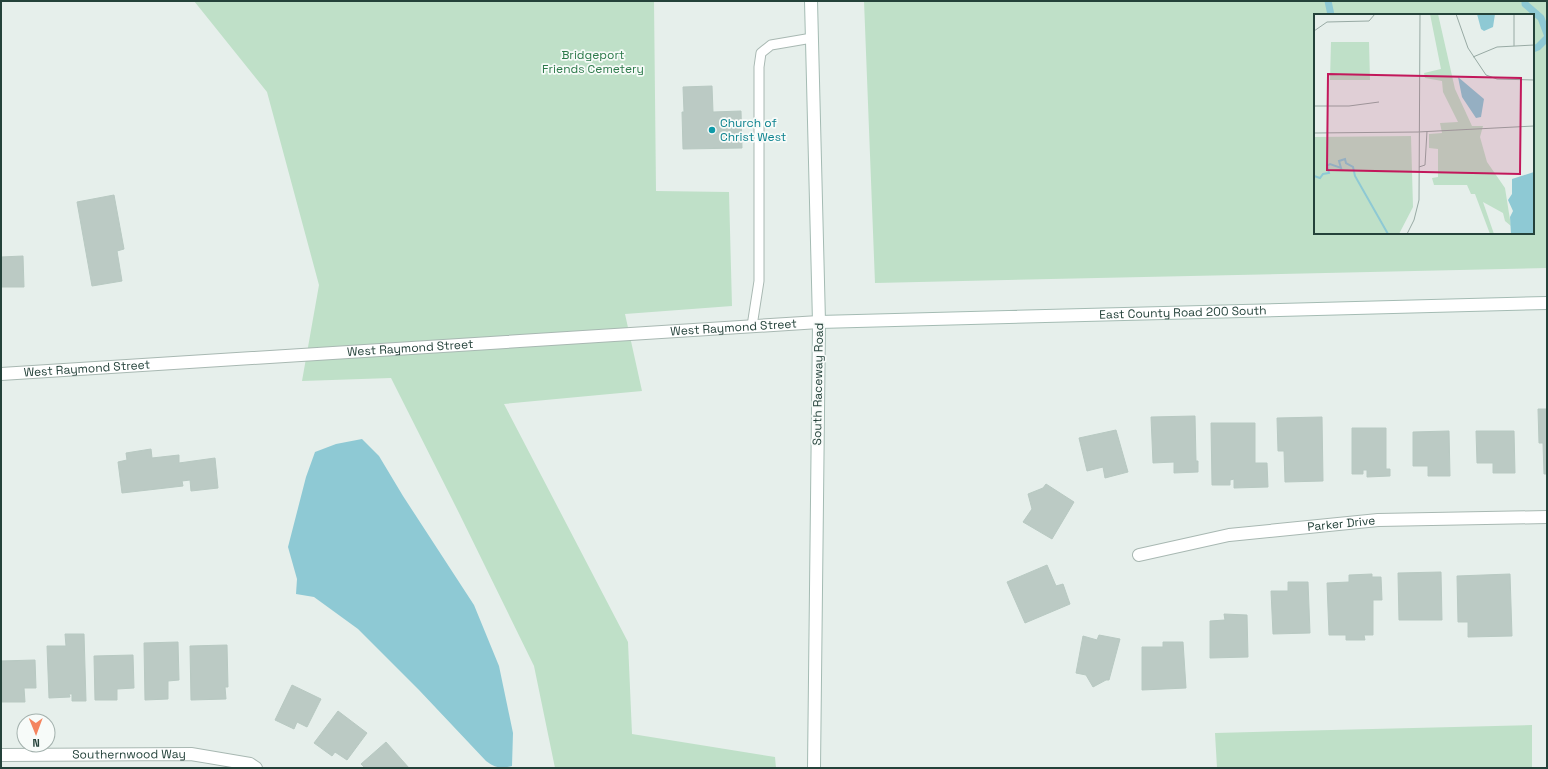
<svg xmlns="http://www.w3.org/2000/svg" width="1548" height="769" viewBox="0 0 1548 769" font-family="'Space Grotesk',sans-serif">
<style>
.green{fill:#bfe0c8;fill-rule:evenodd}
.water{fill:#8ec9d4}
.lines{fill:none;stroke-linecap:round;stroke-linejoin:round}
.stream{stroke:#8ec9d4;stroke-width:7}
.building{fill:#bbcac4;stroke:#b8c9c2}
.lane-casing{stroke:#a8b8b2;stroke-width:11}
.street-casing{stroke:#a8b8b2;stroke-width:14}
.secondary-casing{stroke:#a4bbb3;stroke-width:14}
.lane{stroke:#fff;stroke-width:9}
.street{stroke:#fff;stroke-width:12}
.secondary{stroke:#fff;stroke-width:12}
.culture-dot{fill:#0f9aa8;stroke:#f7fbf9;stroke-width:1.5}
.labels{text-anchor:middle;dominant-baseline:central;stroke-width:3.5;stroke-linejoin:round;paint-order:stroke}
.park-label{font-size:12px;fill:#2d7a4b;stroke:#f7fbf9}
.culture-label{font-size:12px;fill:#0d838f;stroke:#f7fbf9;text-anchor:start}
.street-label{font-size:12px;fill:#24423a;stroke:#f7fbf9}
.inset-river{fill:none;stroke:#8ec9d4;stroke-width:2}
.inset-road{fill:none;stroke:#98aaa4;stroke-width:1}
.view{fill:#c2185b;fill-opacity:0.15;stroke:#c2185b;stroke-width:2}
.inset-edge{fill:none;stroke:#24423a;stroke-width:2}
</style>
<rect width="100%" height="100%" fill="#e6efeb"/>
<!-- green -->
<path class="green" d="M 194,1 L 654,1 L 656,191 L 729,192 L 732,306 L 625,314 L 642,391 L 504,404 L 628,642 L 632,734 L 775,757 L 776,768 L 555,768 L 534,666 L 459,513 L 391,378 L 302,381 L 319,285 L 267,92 Z
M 864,1 L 1547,1 L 1547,268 L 875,283 ZM 1315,15 L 1533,15 L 1533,233 L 1315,233 Z
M 1532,725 L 1532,768 L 1217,768 L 1215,733 Z"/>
<!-- water -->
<path class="water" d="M 362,439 L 379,456 L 403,496 L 474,605 L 499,666 L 513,733 L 512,766 C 501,769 495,768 486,761 L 419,690 L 358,629 L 314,597 L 296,594 L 297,579 L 288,547 L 306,477 L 315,452 L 336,444 Z"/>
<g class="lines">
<!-- stream -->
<path class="stream" d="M 1328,1 L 1331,15
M 1525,1 L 1525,4 L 1541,18 L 1547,34
M 1533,49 L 1538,47 L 1547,38"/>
</g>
<!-- building -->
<path class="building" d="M 712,86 L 713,112 L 741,111 L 742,148 L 683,149 L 682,112 L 684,112 L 683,87 Z
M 114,195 L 124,249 L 117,251 L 122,281 L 92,286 L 77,202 Z
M 23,256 L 24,287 L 1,287 L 1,257 Z
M 1538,409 L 1547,409 L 1547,474 L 1544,474 L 1543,443 L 1539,443 Z
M 1195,416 L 1196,461 L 1198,461 L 1198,472 L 1174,473 L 1174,462 L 1153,463 L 1151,417 Z
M 1322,417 L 1323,481 L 1285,482 L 1284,451 L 1278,451 L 1277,418 Z
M 1211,423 L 1255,423 L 1255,463 L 1267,463 L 1268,487 L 1234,488 L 1234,479 L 1230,480 L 1230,485 L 1212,485 Z
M 1352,428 L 1386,428 L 1386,469 L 1390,469 L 1390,476 L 1367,477 L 1367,470 L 1363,470 L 1363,474 L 1352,474 Z
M 1116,430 L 1128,472 L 1105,478 L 1103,467 L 1087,471 L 1079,438 Z
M 1449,431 L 1450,476 L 1428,476 L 1428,466 L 1413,466 L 1413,432 Z
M 1476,431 L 1514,431 L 1515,473 L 1493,473 L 1493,463 L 1477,463 Z
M 151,449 L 152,458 L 179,455 L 179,463 L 215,458 L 218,488 L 191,491 L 190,480 L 182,481 L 183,486 L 122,493 L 118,462 L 127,460 L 126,453 Z
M 1046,484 L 1074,502 L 1052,539 L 1023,522 L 1032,509 L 1028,494 L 1043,488 Z
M 1047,565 L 1056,586 L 1063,584 L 1070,604 L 1025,623 L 1007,582 Z
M 1441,572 L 1442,620 L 1399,620 L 1398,573 Z
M 1372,574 L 1372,577 L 1381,577 L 1382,600 L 1373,600 L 1373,635 L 1364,635 L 1365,640 L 1346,640 L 1346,635 L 1329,635 L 1327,583 L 1349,582 L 1349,575 Z
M 1510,574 L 1512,636 L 1468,637 L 1468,622 L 1458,622 L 1457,576 Z
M 1288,582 L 1308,582 L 1310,633 L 1273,634 L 1271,591 L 1288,591 Z
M 1224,614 L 1247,615 L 1248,657 L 1210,658 L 1210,621 L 1225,620 Z
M 65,634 L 84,634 L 86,701 L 72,701 L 72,694 L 69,694 L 70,697 L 49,698 L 47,646 L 66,646 Z
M 1099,635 L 1120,639 L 1109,680 L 1106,680 L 1093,687 L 1086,675 L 1076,673 L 1083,636 L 1097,640 Z
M 178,642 L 179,680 L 168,681 L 168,699 L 145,700 L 144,643 Z
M 1163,642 L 1183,642 L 1186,688 L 1142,690 L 1142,647 L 1163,647 Z
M 227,645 L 228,687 L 225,687 L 226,699 L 191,700 L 190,646 Z
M 133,655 L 134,688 L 117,689 L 117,700 L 95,700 L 94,656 Z
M 35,660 L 36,688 L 24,688 L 25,702 L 2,702 L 1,661 Z
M 292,685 L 321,699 L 307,727 L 297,722 L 294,729 L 275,720 Z
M 338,711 L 367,733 L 347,760 L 335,752 L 332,756 L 314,743 Z
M 386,742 L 409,768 L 365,768 L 361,764 Z"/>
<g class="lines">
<defs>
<path id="lane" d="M 752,326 L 759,281 L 759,67 L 761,53 L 771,45 L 812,38"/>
<g id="street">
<path id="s1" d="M 1,374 L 819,322"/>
<path id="s2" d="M 1139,555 L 1229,535 L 1378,520 L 1547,517"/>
<path id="s3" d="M 1,755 L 191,754 L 250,764 L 256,768"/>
</g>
<g id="secondary">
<path d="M 811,1 L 819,322 L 814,768"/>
<path id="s4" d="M 819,322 L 1547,303"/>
</g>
</defs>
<!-- lane casing -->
<use href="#lane" class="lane-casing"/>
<!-- street casing -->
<use href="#street" class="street-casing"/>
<!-- secondary casing -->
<use href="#secondary" class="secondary-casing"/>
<!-- lane -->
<use href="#lane" class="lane"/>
<!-- street -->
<use href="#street" class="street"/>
<!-- secondary -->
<use href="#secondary" class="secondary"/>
</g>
<!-- markers -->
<circle class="culture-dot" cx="712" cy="130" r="4"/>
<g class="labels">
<!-- park labels -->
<g class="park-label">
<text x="593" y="55">Bridgeport<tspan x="593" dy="14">Friends Cemetery</tspan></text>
</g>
<!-- culture labels -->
<g class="culture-label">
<text x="720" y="123">Church of<tspan x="720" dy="14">Christ West</tspan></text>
</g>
<!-- street labels -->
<g class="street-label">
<text stroke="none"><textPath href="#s4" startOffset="364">East County Road 200 South</textPath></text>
<text stroke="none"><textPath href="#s1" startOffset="734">West Raymond Street</textPath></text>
<text stroke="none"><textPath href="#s1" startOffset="410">West Raymond Street</textPath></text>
<text stroke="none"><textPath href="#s1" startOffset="86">West Raymond Street</textPath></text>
<text transform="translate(818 384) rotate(-89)">South Raceway Road</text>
<text stroke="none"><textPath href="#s2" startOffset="205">Parker Drive</textPath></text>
<text stroke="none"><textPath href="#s3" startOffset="128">Southernwood Way</textPath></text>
</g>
</g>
<!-- overview -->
<g transform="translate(1314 14)">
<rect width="220" height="220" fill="#e6efeb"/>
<path d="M 116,0 L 124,0 L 141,75 L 158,112 L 169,112 L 166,123 L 173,148 L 191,174 L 197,212 L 191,207 L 189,199 L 169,188 L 180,220 L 176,220 L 161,180 L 157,180 L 153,171 L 120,171 L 118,164 L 124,163 L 124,135 L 115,134 L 115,120 L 128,119 L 126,109 L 144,108 L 129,78 L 128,67 L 111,64 L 110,59 L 127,55 ZM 17,28 L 55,28 L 56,66 L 16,66 ZM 97,122 L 99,193 L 85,220 L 0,220 L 0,123 Z" fill="#bfe0c8"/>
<path d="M 163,0 L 181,0 L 179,13 L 170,17 L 167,15 ZM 144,63 L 170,85 L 167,103 L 162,104 L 148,83 ZM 220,158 L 220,220 L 197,220 L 196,203 L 199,197 L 194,186 L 198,180 L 198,165 Z" fill="#8ec9d4"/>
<path class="inset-river" d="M 0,162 L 6,164 L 9,160 L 15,159 L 13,152 L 16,150 L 27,154 L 25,147 L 31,145 L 32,149 L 39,153 L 41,162 L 74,220"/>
<path class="inset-road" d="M 142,0 L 154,34 L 172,61 L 183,65 L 220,66M 200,0 L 200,32M 0,17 L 13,8 L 55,7 L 61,0M 159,43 L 183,33 L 220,31M 0,92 L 35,92 L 65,88M 0,119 L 104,118 L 220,112M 105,153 L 111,151 L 113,117M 93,220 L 100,206 L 105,186 L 106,0"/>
<path class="view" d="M 14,60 L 207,64 L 206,160 L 13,156 Z"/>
<rect width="220" height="220" class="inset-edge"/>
</g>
<!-- border -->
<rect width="1548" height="769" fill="none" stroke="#24423a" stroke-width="4"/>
<!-- north arrow -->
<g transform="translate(36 733) rotate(179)"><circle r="19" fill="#f7fbf9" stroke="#a3b1ad"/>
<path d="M0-3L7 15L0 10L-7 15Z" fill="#f4845f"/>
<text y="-6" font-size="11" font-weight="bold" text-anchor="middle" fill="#24423a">N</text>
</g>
</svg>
